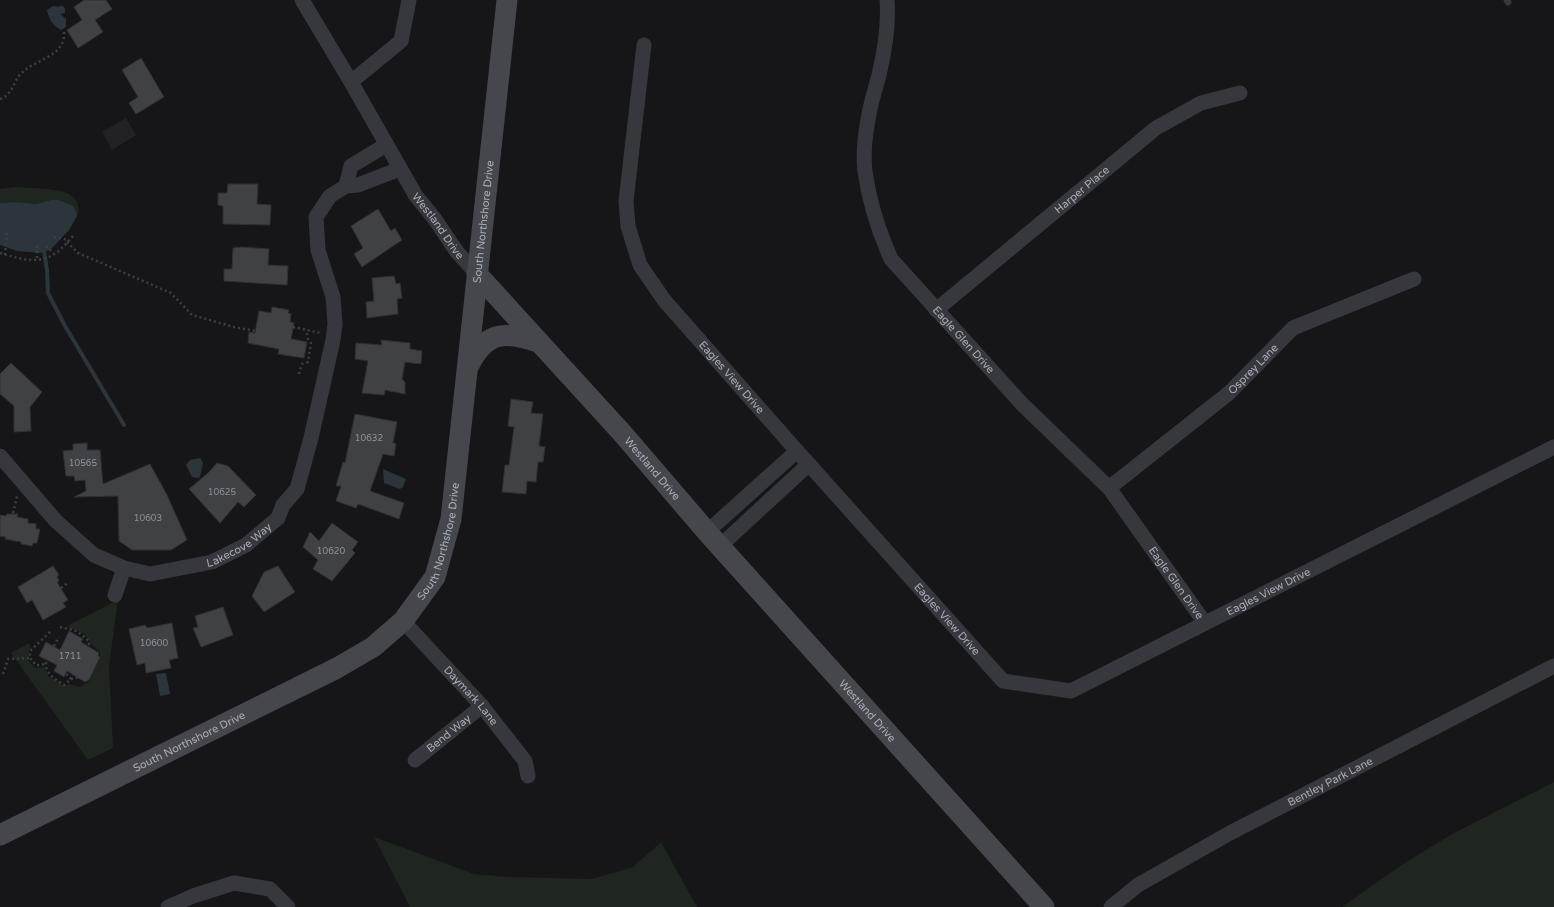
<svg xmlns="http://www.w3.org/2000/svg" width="1554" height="907" viewBox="0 0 1554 907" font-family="'Varela Round',sans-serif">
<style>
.built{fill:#222225}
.green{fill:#1e261f}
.water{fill:#2c353c}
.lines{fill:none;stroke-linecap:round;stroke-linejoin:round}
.stream{stroke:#2c353c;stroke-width:4}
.building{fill:#404145;stroke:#303034}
.path{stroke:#3d3f44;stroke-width:2.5;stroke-dasharray:2 3;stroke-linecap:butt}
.service{stroke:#37383d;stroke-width:7}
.minor{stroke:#37383d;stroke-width:15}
.secondary{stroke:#45474d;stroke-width:21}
.labels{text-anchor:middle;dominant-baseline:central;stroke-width:3;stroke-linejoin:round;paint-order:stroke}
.number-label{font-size:9px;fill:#8e929b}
.street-label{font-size:11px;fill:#a8adb8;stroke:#111113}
</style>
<rect width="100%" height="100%" fill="#161618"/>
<!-- built -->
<path class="built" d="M 126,118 L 136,135 L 112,150 L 102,132 Z"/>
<!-- green -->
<path class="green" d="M 14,187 C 28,188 51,188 64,192 C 75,195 82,207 77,216 L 76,211 L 51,200 L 36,204 L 14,202 L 0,203 L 0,189 Z
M 118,600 L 109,666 L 113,748 L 88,760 L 11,653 L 30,643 L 28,660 L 35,668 L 44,667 L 49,677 C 56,679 57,683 64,686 L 69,684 L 79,687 L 89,682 L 100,657 L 100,652 C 85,641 89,631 68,628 L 69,625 Z
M 1554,782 L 1554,907 L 1342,907 L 1400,866 L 1452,834 Z
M 374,837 L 474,874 L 508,877 L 592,879 L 633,867 L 661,842 L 697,907 L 410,907 Z"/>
<!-- water -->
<path class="water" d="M 53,6 L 56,6 L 57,7 L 60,6 L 63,6 L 65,9 L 65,13 L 60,14 L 66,19 L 66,27 L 61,30 C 52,25 49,19 47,10 Z
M 51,200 L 58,200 L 73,206 L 76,211 L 77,216 L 69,230 L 51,249 L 42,253 L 17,251 L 0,245 L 0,203 L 14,202 L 36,204 Z
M 200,458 L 203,463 C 202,466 201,475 199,478 L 192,477 L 186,465 L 190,460 Z
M 383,469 L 406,479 L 403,487 L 400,489 L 384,483 Z
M 166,673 L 170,694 L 160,696 L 156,674 Z"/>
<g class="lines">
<!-- stream -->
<path class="stream" d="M 44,251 L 47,270 L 48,293 L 65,326 L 124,425"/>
</g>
<!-- building -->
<path class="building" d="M 84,0 L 106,0 L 112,9 L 95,20 L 103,32 L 78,48 L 67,30 L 82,20 L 74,7 Z
M 141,58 L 164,97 L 136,114 L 129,103 L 138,97 L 122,70 Z
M 228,184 L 258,184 L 257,204 L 271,205 L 270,225 L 223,224 L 223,206 L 218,205 L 218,193 L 227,193 Z
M 378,209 L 391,231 L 395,228 L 402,240 L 362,267 L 354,254 L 363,248 L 351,226 Z
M 242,247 L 269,249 L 268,265 L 288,266 L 287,285 L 224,281 L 224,269 L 232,269 L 233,248 Z
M 394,276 L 396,284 L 400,283 L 402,298 L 397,299 L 398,314 L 367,318 L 366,302 L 374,301 L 372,278 Z
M 272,307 L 289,310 L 288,313 L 291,314 L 290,322 L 294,323 L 291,339 L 307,342 L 304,358 L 278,354 L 279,349 L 248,343 L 249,332 L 255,333 L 259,311 L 271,313 Z
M 381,340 L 410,343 L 410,349 L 422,351 L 421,364 L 405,362 L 402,379 L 405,382 L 405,394 L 385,390 L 384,395 L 362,393 L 368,361 L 355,359 L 356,343 L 382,345 Z
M 11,363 L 42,392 L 30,407 L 31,431 L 14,432 L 14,406 L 0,394 L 0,374 Z
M 511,399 L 533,402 L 531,413 L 543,414 L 539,446 L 545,447 L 543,462 L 538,462 L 536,482 L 527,481 L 526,494 L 502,492 L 505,465 L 509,465 L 514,427 L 508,426 Z
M 355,414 L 397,422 L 393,443 L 396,444 L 394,456 L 383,454 L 370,491 L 404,503 L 399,519 L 358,504 L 356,508 L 336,501 L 341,486 L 336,486 L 343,462 L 345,463 Z
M 87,443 L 87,450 L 100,450 L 103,484 L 150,464 L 167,495 L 187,540 L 171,550 L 132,550 L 119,541 L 118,496 L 74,497 L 86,491 L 85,480 L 75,481 L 74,476 L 66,476 L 63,451 L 73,450 L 73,444 Z
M 217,463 L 228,466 L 256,495 L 244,507 L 238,502 L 220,523 L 189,489 L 208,473 Z
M 7,514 L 18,514 L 17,517 L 28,519 L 28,523 L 36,524 L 36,529 L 40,529 L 37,543 L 33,543 L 32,546 L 21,544 L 21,542 L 5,539 L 6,537 L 0,536 L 0,515 L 6,516 Z
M 332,523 L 358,542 L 352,550 L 355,553 L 332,581 L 313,569 L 318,560 L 303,547 L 310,532 L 319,541 Z
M 53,566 L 59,575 L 57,576 L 59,581 L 57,582 L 68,600 L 63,603 L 66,607 L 43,620 L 32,600 L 27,603 L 18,587 Z
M 278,566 L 295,592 L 264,612 L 252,596 L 264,572 Z
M 223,607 L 233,635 L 201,647 L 193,628 L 198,627 L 195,616 Z
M 172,623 L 178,658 L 169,660 L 171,668 L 146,673 L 145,663 L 137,665 L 129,629 L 145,625 L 147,628 Z
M 69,631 L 83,639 L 81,642 L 99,653 L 98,656 L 100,657 L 89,680 L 85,682 L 67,671 L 64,677 L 54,671 L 57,665 L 39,656 L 46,642 L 60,650 Z"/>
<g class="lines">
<!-- path -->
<path class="path" d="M 0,99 C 11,96 13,84 19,76 C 32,59 66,58 64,32
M 54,237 L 68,240
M 67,242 L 78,253 L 171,293 L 192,315 L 234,327 L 261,332
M 37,246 L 37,261
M 46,246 L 54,254
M 0,253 C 17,258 34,264 51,256 C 60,252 68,241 74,235
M 5,255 L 7,231
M 293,327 L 321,333
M 299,374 L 302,364 L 308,362 L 311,343 L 308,339 L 306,330
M 13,513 L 17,496
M 57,591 L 69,582
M 60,627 L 77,631 L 89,641 L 89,648
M 50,632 L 30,651 L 30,658 L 36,665 L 42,665 L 46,662 C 45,674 55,679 64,685 L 71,679 L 67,675 L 67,671
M 54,646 L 59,637
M 3,674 L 8,659 L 30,658
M 71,679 L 79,677"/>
<!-- service -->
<path class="service" d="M 1507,0 L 1508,2"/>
<!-- minor -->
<g class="minor">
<path id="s1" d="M 302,0 L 351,82 L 416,196 L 434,218 L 457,252 L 477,274"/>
<path id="s2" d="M 887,0 C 889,26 885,50 879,75 C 875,90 870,105 868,120 C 865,136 863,155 865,171 C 869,201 879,232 891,259 L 1022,404 L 1109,488 L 1205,623"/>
<path id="s3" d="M 644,45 L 626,201 L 628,226 L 640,265 L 664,300 L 797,451 L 1003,681 L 1071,691 L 1554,447"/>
<path d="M 351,82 L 401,41 L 409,0"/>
<path d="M 346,186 L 351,166 L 386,145"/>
<path id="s4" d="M 936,310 L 1156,128 L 1201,103 L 1240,93"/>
<path id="s5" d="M 0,456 L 56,521 L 94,555 L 124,568 L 150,574 L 212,562 L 246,545 L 278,518 L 283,505 L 297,489 L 311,438 L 333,340 L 335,324 L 333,297 L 318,250 L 316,217 L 330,196 L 346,186 L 358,185 L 400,169"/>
<path id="s6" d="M 1109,488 L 1229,393 L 1293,328 L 1414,279"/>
<path d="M 707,532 L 797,451"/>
<path d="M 720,546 L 809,464"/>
<path d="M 115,595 L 124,568"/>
<path id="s7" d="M 403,621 L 482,706 L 525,761 L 528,776"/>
<path id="s8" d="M 415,760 L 482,706"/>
<path d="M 168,907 L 193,896 L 234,883 L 270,889 L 288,907"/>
<path id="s9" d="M 1111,907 L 1138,885 L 1230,833 L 1554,666"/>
</g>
<!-- secondary -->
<g class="secondary">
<path id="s10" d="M 477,274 L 623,434 L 707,532 L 1044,907"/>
<path d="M 468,367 C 485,332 503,330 538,342"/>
<path id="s11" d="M 0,835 L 337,668 L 373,647 L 403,621 L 435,577 L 451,519 L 507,0"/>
</g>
</g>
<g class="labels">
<!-- number labels -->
<g class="number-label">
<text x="369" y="438">10632</text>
<text x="83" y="463">10565</text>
<text x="222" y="492">10625</text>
<text x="148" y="518">10603</text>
<text x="331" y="551">10620</text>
<text x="154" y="643">10600</text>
<text x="70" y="656">1711</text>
</g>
<!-- street labels -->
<g class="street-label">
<text stroke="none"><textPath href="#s4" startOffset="189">Harper Place</textPath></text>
<text stroke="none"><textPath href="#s11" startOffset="871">South Northshore Drive</textPath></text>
<text stroke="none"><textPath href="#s1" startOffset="264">Westland Drive</textPath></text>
<text stroke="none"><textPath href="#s2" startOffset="374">Eagle Glen Drive</textPath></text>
<text stroke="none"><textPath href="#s6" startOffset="187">Osprey Lane</textPath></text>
<text stroke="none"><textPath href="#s3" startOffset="368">Eagles View Drive</textPath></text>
<text stroke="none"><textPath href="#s10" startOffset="262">Westland Drive</textPath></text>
<text stroke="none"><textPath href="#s11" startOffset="547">South Northshore Drive</textPath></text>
<text stroke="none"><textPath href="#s5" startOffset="291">Lakecove Way</textPath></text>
<text stroke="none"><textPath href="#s2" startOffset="698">Eagle Glen Drive</textPath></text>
<text stroke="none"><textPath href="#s3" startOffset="1065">Eagles View Drive</textPath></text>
<text stroke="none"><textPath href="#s3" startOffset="692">Eagles View Drive</textPath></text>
<text stroke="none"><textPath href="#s7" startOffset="101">Daymark Lane</textPath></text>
<text stroke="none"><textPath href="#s10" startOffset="586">Westland Drive</textPath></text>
<text stroke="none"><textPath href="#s8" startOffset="43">Bend Way</textPath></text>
<text stroke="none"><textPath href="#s11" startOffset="211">South Northshore Drive</textPath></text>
<text stroke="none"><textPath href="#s9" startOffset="253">Bentley Park Lane</textPath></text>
</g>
</g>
</svg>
